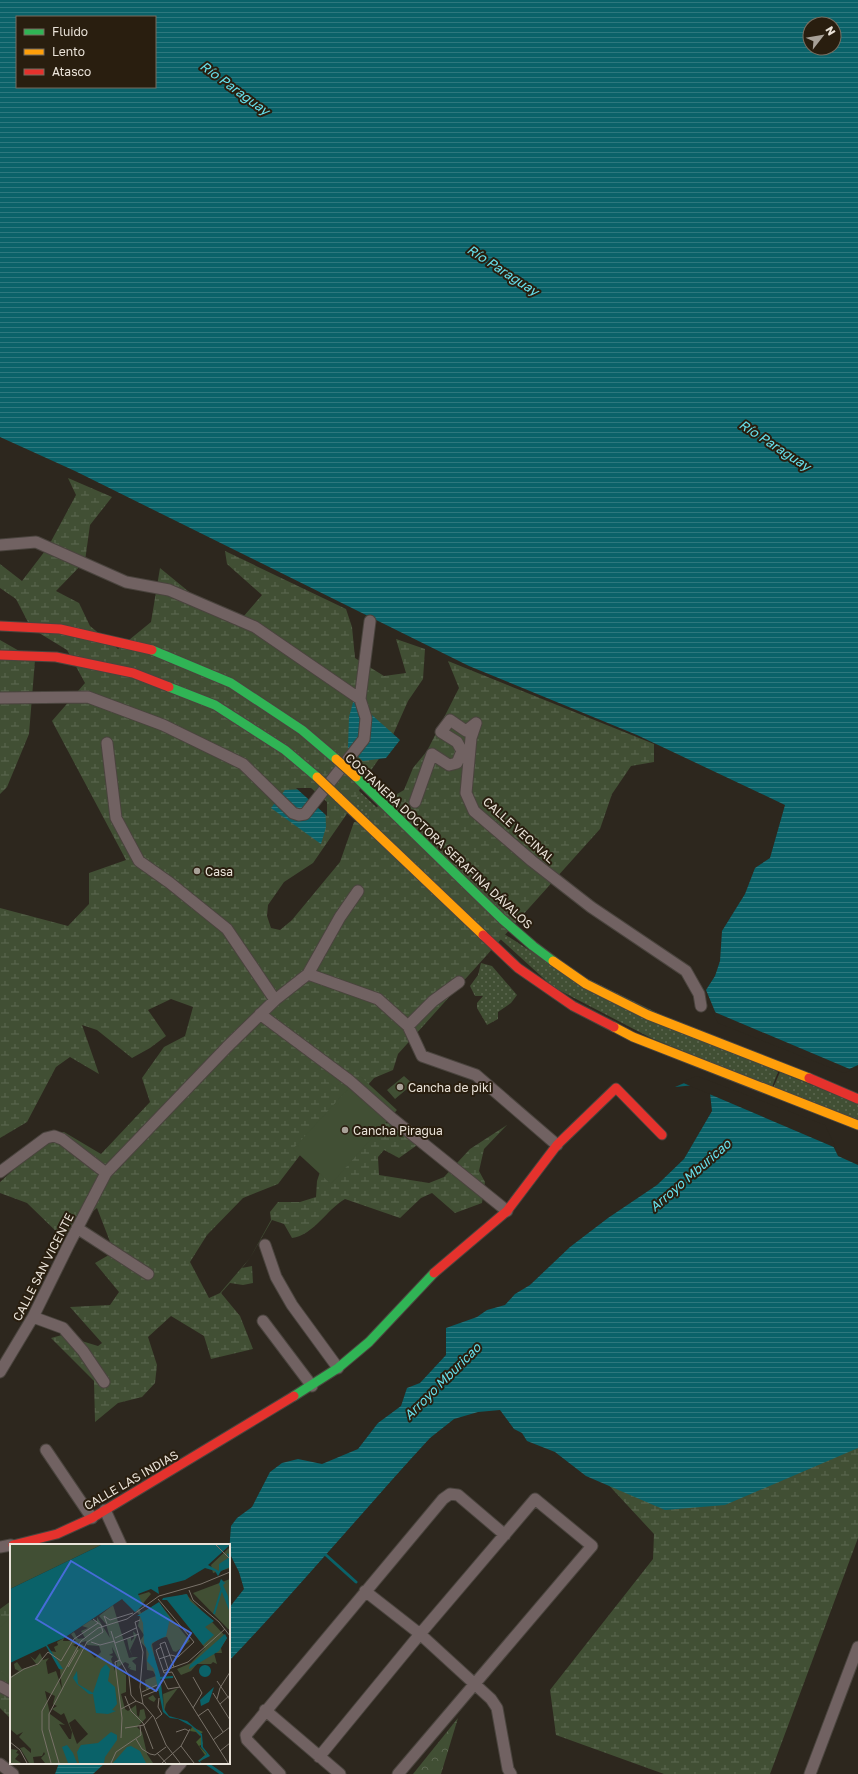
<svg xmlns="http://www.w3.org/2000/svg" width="858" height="1774" viewBox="0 0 858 1774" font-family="'Golos Text',sans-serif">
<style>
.grass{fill:url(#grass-dots)}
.wetland{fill:url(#wetland-marsh)}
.park{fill:url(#park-crowns)}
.pitch{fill:#414f34}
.water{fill:url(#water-rules);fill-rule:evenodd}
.pier{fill:#2d271e}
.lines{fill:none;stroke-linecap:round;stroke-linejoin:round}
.stream{stroke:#0a6269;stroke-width:3}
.street-casing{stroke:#4a443e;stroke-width:13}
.fast-casing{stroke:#4a443e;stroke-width:11}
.slow-casing{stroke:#4a443e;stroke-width:11}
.jam-casing{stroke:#4a443e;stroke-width:11}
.street{stroke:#716262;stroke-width:11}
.fast{stroke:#30b455;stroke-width:9}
.slow{stroke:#ff9f0a;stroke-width:9}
.jam{stroke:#e5322d;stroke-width:9}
.slow-bridge-casing{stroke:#4a443e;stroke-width:11;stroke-linecap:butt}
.slow-bridge{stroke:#ff9f0a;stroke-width:9}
.poi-dot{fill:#a8a198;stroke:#291e0f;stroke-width:1.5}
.labels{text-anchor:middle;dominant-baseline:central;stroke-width:4;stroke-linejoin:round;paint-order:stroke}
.street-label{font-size:12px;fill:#eae3d9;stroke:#291e0f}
.poi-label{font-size:12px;fill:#eae3d9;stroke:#291e0f;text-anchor:start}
.water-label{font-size:13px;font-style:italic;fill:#67e0ec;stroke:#291e0f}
.inset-river{fill:none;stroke:#0a6269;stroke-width:2}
.inset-road{fill:none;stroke:#797269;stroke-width:1}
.view{fill:#466cd8;fill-opacity:0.15;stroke:#466cd8;stroke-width:2}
.inset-edge{fill:none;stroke:#eae3d9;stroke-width:2}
</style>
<defs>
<pattern id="grass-dots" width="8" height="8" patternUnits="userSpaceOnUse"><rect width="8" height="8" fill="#414f34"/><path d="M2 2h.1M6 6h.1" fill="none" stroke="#5d6851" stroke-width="1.8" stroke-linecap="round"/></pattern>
<pattern id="wetland-marsh" width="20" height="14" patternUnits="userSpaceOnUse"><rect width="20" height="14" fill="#414f34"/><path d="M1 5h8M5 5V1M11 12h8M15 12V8" fill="none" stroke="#5d6851"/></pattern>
<pattern id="park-crowns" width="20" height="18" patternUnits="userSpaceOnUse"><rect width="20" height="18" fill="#414f34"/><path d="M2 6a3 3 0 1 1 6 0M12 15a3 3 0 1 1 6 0" fill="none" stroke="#5d6851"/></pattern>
<pattern id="water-rules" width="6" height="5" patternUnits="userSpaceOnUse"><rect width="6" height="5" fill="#0a6269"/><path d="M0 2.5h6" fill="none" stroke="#2e787e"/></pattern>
</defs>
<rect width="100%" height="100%" fill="#2d271e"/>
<!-- grass -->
<path class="grass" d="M 340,773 L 406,835 L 472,913 L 529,950 L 778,1072 L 772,1087 L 651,1038 L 553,987 L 330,784 Z
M 481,963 L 492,966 L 517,995 L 511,1003 L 498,1012 L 498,1019 L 487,1025 L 477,1008 L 477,1003 L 483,996 L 475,996 L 470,986 L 478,975 Z
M 780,1072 L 858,1104 L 858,1121 L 773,1088 Z"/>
<!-- wetland -->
<path class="wetland" d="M 68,478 L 112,497 L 90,525 L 85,561 L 56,591 L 79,603 L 90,626 L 118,649 L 151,622 L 160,568 L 205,605 L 243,617 L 262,595 L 227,564 L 225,551 L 346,609 L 352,627 L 355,658 L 384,676 L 406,673 L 396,639 L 425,649 L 423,679 L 408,701 L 388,746 L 362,783 L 355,802 L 313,863 L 284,882 L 268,905 L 267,916 L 271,928 L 280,930 L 292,920 L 340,862 L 354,822 L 362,822 L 380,804 L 404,790 L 413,768 L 427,751 L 459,688 L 448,661 L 654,744 L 654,762 L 631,766 L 612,794 L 600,829 L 398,1054 L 393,1070 L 374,1078 L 348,1108 L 323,1125 L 278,1184 L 243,1198 L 207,1235 L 190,1262 L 209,1298 L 220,1293 L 250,1258 L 271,1220 L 270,1212 L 278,1202 L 300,1202 L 316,1197 L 317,1181 L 324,1160 L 377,1121 L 403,1126 L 427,1138 L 399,1158 L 384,1150 L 378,1157 L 379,1175 L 429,1183 L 444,1177 L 470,1149 L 507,1125 L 484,1149 L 479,1171 L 485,1182 L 482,1203 L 455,1213 L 432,1193 L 421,1198 L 400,1218 L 345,1199 C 326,1210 314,1235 292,1238 L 284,1224 L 272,1220 L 250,1258 L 242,1268 L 252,1266 L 253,1283 L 243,1285 L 230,1283 L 221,1293 L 240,1316 L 253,1349 L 211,1359 L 204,1336 L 171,1316 L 148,1337 L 157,1365 L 155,1383 L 142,1397 L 118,1403 L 95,1422 L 94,1381 L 51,1338 L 62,1335 L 98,1346 L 102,1343 L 70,1307 L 110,1305 L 119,1292 L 95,1263 L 114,1252 L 97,1208 L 62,1237 L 27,1203 L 0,1193 L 0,1182 L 23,1161 L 39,1137 L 64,1132 L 101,1154 L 150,1102 L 142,1078 L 164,1047 L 185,1036 L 193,1007 L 171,999 L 148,1010 L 166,1036 L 150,1048 L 132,1058 L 97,1030 L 82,1025 L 99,1074 L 70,1057 L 56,1067 L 27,1122 L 0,1138 L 0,908 L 68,926 L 89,904 L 89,873 L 126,860 L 52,721 L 85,683 L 67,650 L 31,628 L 16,599 L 0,588 L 0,564 L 22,581 L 48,547 L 76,495 Z
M 0,640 L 35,660 L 29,734 L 7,787 L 0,794 Z
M 858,1297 L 858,1538 L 770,1774 L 664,1774 L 556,1735 L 550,1690 L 653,1559 L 654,1534 L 603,1479 Z
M 11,1601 L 11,1719 L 0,1708 L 0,1609 Z"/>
<!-- park -->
<path class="park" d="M 458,1718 L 441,1774 L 413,1774 Z"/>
<!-- pitch -->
<path class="pitch" d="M 340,1067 L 350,1075 L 335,1087 L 325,1079 Z
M 360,1076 L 397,1110 L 331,1184 L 293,1149 Z
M 404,1076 L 413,1084 L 395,1099 L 387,1090 Z
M 11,1617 L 11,1683 L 0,1670 L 0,1627 Z"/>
<!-- water -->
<path class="water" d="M 0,0 L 858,0 L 858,1065 L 845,1071 L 719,1021 L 706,990 L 715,976 L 720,961 L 722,931 L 745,894 L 755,868 L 770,858 L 785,805 L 637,735 L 469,666 L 75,471 L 0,437 ZM 17,17 L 155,17 L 155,87 L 17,87 ZM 810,24 L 834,24 L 834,48 L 810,48 Z
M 354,699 L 400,740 L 386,758 L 363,761 L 348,748 L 349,717 Z
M 310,789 L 325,803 L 326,827 L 321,844 L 271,808 L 285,790 Z
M 696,1078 L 824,1127 L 838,1156 L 858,1165 L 858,1448 L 725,1505 L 665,1510 L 586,1476 L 555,1452 L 527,1441 L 522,1433 L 514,1429 L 500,1410 L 478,1412 L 454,1419 L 430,1438 C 362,1512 298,1589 229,1661 L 229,1608 L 244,1589 L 239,1572 L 229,1552 L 231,1526 L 237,1518 L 252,1507 L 270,1472 L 282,1463 L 298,1459 L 322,1464 L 358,1449 L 378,1423 L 401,1406 L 407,1388 L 420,1383 L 446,1355 L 446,1328 L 477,1317 L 487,1310 L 505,1305 L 515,1294 L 530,1285 L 570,1247 L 608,1218 L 657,1185 L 684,1159 L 712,1111 L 710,1093 L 695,1085 L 675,1087 Z
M 59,1763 L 105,1763 L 93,1774 L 55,1774 Z"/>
<!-- pier -->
<path class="pier" d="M 296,788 L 311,788 L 327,802 L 327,816 Z
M 712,1011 L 852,1070 L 844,1073 L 718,1023 Z
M 697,1076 L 825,1125 L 836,1148 L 681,1082 Z"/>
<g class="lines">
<!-- stream -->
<path class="stream" d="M 326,1555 L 356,1582
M 206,1763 L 222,1774"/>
<defs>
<path id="street" d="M 0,545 L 36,542 L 126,582 L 169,590 L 255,627 L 360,699
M 0,698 L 88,697 L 163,725 L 243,764 L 293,813 L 299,815 L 305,814 L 364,739 L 366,718 L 360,699 L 370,621
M 107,743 L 116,818 L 139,861 L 170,883 L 227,929 L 275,1000
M 415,802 L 432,754 L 449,765 L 457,763 L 462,751 L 457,742 L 441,732 L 450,720 L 466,731 L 476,723 L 471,738 L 466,793 L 474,811 L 532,861 L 591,907 L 686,971 L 699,994 L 701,1006
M 308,974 L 378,999 L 408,1026 L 422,1056 L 476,1075 L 557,1145
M 260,1014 L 350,1081 L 393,1119 L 507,1211
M 408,1026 L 433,1001 L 459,982
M 0,1172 L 46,1138 L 54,1136 L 62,1139 L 106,1173
M 77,1228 L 148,1274
M 265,1245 L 276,1277 L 292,1305 L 338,1368
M 33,1317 L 63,1328 L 83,1351 L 104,1382
M 263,1321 L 312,1386
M 0,1372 L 33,1317 L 69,1244 L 106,1173 L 227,1047 L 275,1000 L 308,974 L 340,917 L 358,891
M 46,1450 L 92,1518
M 105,1510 L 121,1545
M 0,1547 L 11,1545
M 365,1591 L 420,1634 L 491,1699 L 497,1708 L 508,1769 L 511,1774
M 0,1686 L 11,1692
M 265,1710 L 340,1774
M 319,1757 L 420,1634 L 535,1499 L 592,1546 L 398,1774
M 0,1764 L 13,1774
M 171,1774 L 181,1763
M 280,1774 L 247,1740 L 246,1735 L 443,1499 L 450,1494 L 458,1495 L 505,1535
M 810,1774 L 858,1647"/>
<path id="fast" d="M 152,650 L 231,683 L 302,730 L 336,759
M 169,687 L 215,705 L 285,750 L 317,777
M 356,777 L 502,919 L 533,946 L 553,961
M 294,1396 L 338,1368 L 369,1342 L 434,1273"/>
<path id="slow" d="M 338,797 L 483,935
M 553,961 L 586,984 L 648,1015 L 809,1078
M 614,1027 L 633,1037 L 858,1125"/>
<path id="jam" d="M 0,626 L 60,629 L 152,650
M 0,655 L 56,657 L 133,673 L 169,687
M 483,935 L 518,968 L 573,1006 L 614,1027
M 809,1078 L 858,1099
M 434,1273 L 507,1211 L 557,1145 L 616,1088 L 662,1135
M 13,1545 L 57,1534 L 92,1518 L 294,1396"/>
</defs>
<!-- street casing -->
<use href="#street" class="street-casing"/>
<!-- fast casing -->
<use href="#fast" class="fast-casing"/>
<!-- slow casing -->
<use href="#slow" class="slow-casing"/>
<!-- jam casing -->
<use href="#jam" class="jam-casing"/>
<!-- street -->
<use href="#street" class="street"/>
<!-- fast -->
<use href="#fast" class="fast"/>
<!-- slow -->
<use href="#slow" class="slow"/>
<!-- jam -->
<use href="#jam" class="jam"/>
<defs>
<path id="slow-bridge" d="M 336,759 L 356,777
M 317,777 L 338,797"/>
</defs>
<!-- slow-bridge casing -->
<use href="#slow-bridge" class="slow-bridge-casing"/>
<!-- slow-bridge -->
<use href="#slow-bridge" class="slow-bridge"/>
</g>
<!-- markers -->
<g class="poi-dot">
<circle cx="197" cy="871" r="4"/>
<circle cx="400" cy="1087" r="4"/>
<circle cx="345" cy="1130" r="4"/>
</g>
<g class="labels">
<!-- street labels -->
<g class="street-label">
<text transform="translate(519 830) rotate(42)">CALLE VECINAL</text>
<text transform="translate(439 841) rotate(43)">COSTANERA DOCTORA SERAFINA DÁVALOS</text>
<text transform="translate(43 1267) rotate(-63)">CALLE SAN VICENTE</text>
<text transform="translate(131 1480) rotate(-30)">CALLE LAS INDIAS</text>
</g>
<!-- poi labels -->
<g class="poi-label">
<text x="205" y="871">Casa</text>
<text x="408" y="1087">Cancha de piki</text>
<text x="353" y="1130">Cancha Piragua</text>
</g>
<!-- water labels -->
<g class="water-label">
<text transform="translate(235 88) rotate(36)">Río Paraguay</text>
<text transform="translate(503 270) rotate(33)">Río Paraguay</text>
<text transform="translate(775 445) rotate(33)">Río Paraguay</text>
<text transform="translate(690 1175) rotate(-41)">Arroyo Mburicao</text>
<text transform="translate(442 1381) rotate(-45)">Arroyo Mburicao</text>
</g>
</g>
<!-- overview -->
<g transform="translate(10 1544)">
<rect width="220" height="220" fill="#2d271e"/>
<path d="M 168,144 L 156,160 L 154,168 L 153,150 Z" fill="#414f34"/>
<path d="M 182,183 L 193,188 L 190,190 L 193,200 L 189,202 L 197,210 L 191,217 L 188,217 L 195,211 L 186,198 L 191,193 L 186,188 L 180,187 Z" fill="#435a2f"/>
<path d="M 0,1 L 91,1 L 0,45 ZM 220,3 L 220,24 L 203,29 L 201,21 ZM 220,35 L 220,85 L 218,85 L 183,49 ZM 139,48 L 141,50 L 129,64 L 131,69 L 149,59 L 180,97 L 166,108 L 163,107 L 157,93 L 150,94 L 142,100 L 150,141 L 139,145 L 136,145 L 135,136 L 146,132 L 143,127 L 137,126 L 136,104 L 130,97 L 134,91 L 128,82 L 130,71 L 113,56 ZM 176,50 L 217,94 L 211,104 L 212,109 L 204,109 L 207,120 L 203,118 L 201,120 L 187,120 L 181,127 L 171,131 L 167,125 L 181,119 L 195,104 L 158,55 ZM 103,61 L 119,114 L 123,113 L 119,105 L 117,95 L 121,93 L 121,97 L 124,94 L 123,87 L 127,91 L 120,106 L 123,113 L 128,113 L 122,117 L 126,121 L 126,127 L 119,125 L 121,123 L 118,124 L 119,120 L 115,118 L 107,124 L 116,131 L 116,148 L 111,150 L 115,165 L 118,167 L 126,161 L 127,171 L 129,173 L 130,166 L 134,165 L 140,156 L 138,154 L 143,151 L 146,155 L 144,158 L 140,156 L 134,165 L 136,174 L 127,183 L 132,188 L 137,210 L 143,219 L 35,219 L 31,214 L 35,210 L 34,208 L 32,212 L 23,213 L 24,219 L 19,219 L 10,204 L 14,203 L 21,209 L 21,205 L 9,193 L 13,188 L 7,191 L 0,185 L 0,133 L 9,127 L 5,125 L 4,120 L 7,118 L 12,125 L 27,121 L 20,112 L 25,116 L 30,109 L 33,116 L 39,114 L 36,118 L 38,130 L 46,127 L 52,145 L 50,126 L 41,107 L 46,108 L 44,103 L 48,101 L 47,98 L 54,94 L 53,97 L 66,97 L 61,90 L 64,88 L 68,95 L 75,94 L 71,87 L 78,84 L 72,82 L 81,76 L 87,77 L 87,73 L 100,94 L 96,80 L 89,72 ZM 76,97 L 77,101 L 89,102 L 91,108 L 85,114 L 72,100 L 69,101 L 70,105 L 63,101 ZM 102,103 L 108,115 L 105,127 L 101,115 L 103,112 L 99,111 L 103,109 ZM 35,147 L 45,152 L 43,160 L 47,162 L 42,165 L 51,171 L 54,169 L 62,188 L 61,195 L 59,195 L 49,180 L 55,181 L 40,170 ZM 65,175 L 78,190 L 67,200 L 59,179 ZM 0,205 L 8,206 L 6,209 L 9,210 L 5,215 L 11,219 L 0,219 Z" fill="#414f34" fill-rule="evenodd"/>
<path d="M 91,1 L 220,1 L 198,21 L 209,27 L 209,20 L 218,14 L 217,9 L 220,11 L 220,23 L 211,27 L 208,32 L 205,27 L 195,24 L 175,36 L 148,43 L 149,50 L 141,45 L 128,50 L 133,61 L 125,68 L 112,55 L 54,94 L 37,101 L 53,125 L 49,125 L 36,102 L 0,119 L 0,45 ZM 211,35 L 215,39 L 220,35 L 213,41 L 218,52 L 220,69 L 209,40 ZM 177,50 L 180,57 L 204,77 L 195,83 L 204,91 L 193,101 L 157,56 L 152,56 L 153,54 ZM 149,58 L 160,74 L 156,92 L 142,99 L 141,102 L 150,131 L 154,165 L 159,172 L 177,177 L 192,190 L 193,203 L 200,212 L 190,217 L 191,219 L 188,217 L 197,210 L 191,203 L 191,192 L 181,182 L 168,175 L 160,174 L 153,168 L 144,125 L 137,117 L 139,110 L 134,99 L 133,79 L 130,72 L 127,72 ZM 215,90 L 217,94 L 209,107 L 179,125 L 180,121 ZM 96,120 L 100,125 L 98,137 L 105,143 L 107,160 L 102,166 L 106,167 L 98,170 L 86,169 L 83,150 L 79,150 L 67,140 L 63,134 L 67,127 L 68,140 L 83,149 L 91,125 ZM189 127a6 6 0 1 1 12 0a6 6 0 1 1-12 0ZM 204,143 L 199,158 L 191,162 L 190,156 ZM 101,188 L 107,191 L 107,196 L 95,213 L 94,219 L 69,219 L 67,208 L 71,201 L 88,199 ZM 57,201 L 63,209 L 67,219 L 58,219 L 52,203 ZM 121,202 L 130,207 L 136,219 L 103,219 L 117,203 Z" fill="#0a6269"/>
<path class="inset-river" d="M 204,70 L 212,44M 149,134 L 163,133"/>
<path class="inset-road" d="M 206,1 L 220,15M 179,46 L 183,56 L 209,78 L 220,92M 148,55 L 184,98 L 168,113 L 161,111 L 149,115M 130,76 L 125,78 L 133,108 L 130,143 L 133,160 L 144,173 L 156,201 L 170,219M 97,80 L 94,72 L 100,76 L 123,69M 101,87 L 110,116 L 119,132 L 121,151 L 126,157 L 133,160M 105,94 L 126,84M 81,98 L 90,101 L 105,97M 105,99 L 129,90M 151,103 L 146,106 L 154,129 L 162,128 L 170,143M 110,116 L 105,118 L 112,174 L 111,194M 58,123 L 68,106M 158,125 L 150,100 L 155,98 L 164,123M 153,127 L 178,118 L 215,85M 183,133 L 192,149 L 183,164M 0,134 L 14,125 L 28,120 L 38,108 L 51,117 L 64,95 L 88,79M 153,135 L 158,145 L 170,143 L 218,219M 207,137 L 220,156M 132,148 L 147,141M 203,149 L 220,176M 115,152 L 121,167 L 133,179 L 143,205M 133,152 L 148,146M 207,155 L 210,144 L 220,128M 210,160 L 220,151M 111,165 L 126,157M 188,172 L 198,165 L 213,188M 146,175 L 152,170 L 148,163 L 149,154M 115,184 L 134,181 L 143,171M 166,188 L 175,185 L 179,187M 126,195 L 132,205 L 140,210 L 145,211 L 156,203M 203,196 L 220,183M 0,198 L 10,206 L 17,219M 171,202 L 184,219M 210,207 L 220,199M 147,209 L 156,219M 41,219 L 32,186 L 32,167 L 71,97 L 88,84 L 117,75 L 149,52 L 191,40 L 220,28M 49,219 L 39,185 L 39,170 L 77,98 L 93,88 L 91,81 L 83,75M 101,219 L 106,208 L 131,191 L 130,182M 152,219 L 171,202 L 180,185"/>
<path class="view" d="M 61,17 L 181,89 L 146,147 L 26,75 Z"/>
<rect width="220" height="220" class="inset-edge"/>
</g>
<!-- legend -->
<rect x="16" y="16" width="140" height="72" fill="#291e0f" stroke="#766d60"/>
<rect x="24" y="29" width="20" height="6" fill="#30b455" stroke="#766d60"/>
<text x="52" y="36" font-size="12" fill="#eae3d9">Fluido</text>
<rect x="24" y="49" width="20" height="6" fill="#ff9f0a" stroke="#766d60"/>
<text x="52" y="56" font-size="12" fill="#eae3d9">Lento</text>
<rect x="24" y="69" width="20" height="6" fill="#e5322d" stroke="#766d60"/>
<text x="52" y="76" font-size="12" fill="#eae3d9">Atasco</text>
<!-- north arrow -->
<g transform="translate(822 36) rotate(59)"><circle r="19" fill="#291e0f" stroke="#766d60"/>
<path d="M0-3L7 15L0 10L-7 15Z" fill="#a8a198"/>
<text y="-6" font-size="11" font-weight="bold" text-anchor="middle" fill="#eae3d9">N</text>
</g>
</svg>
